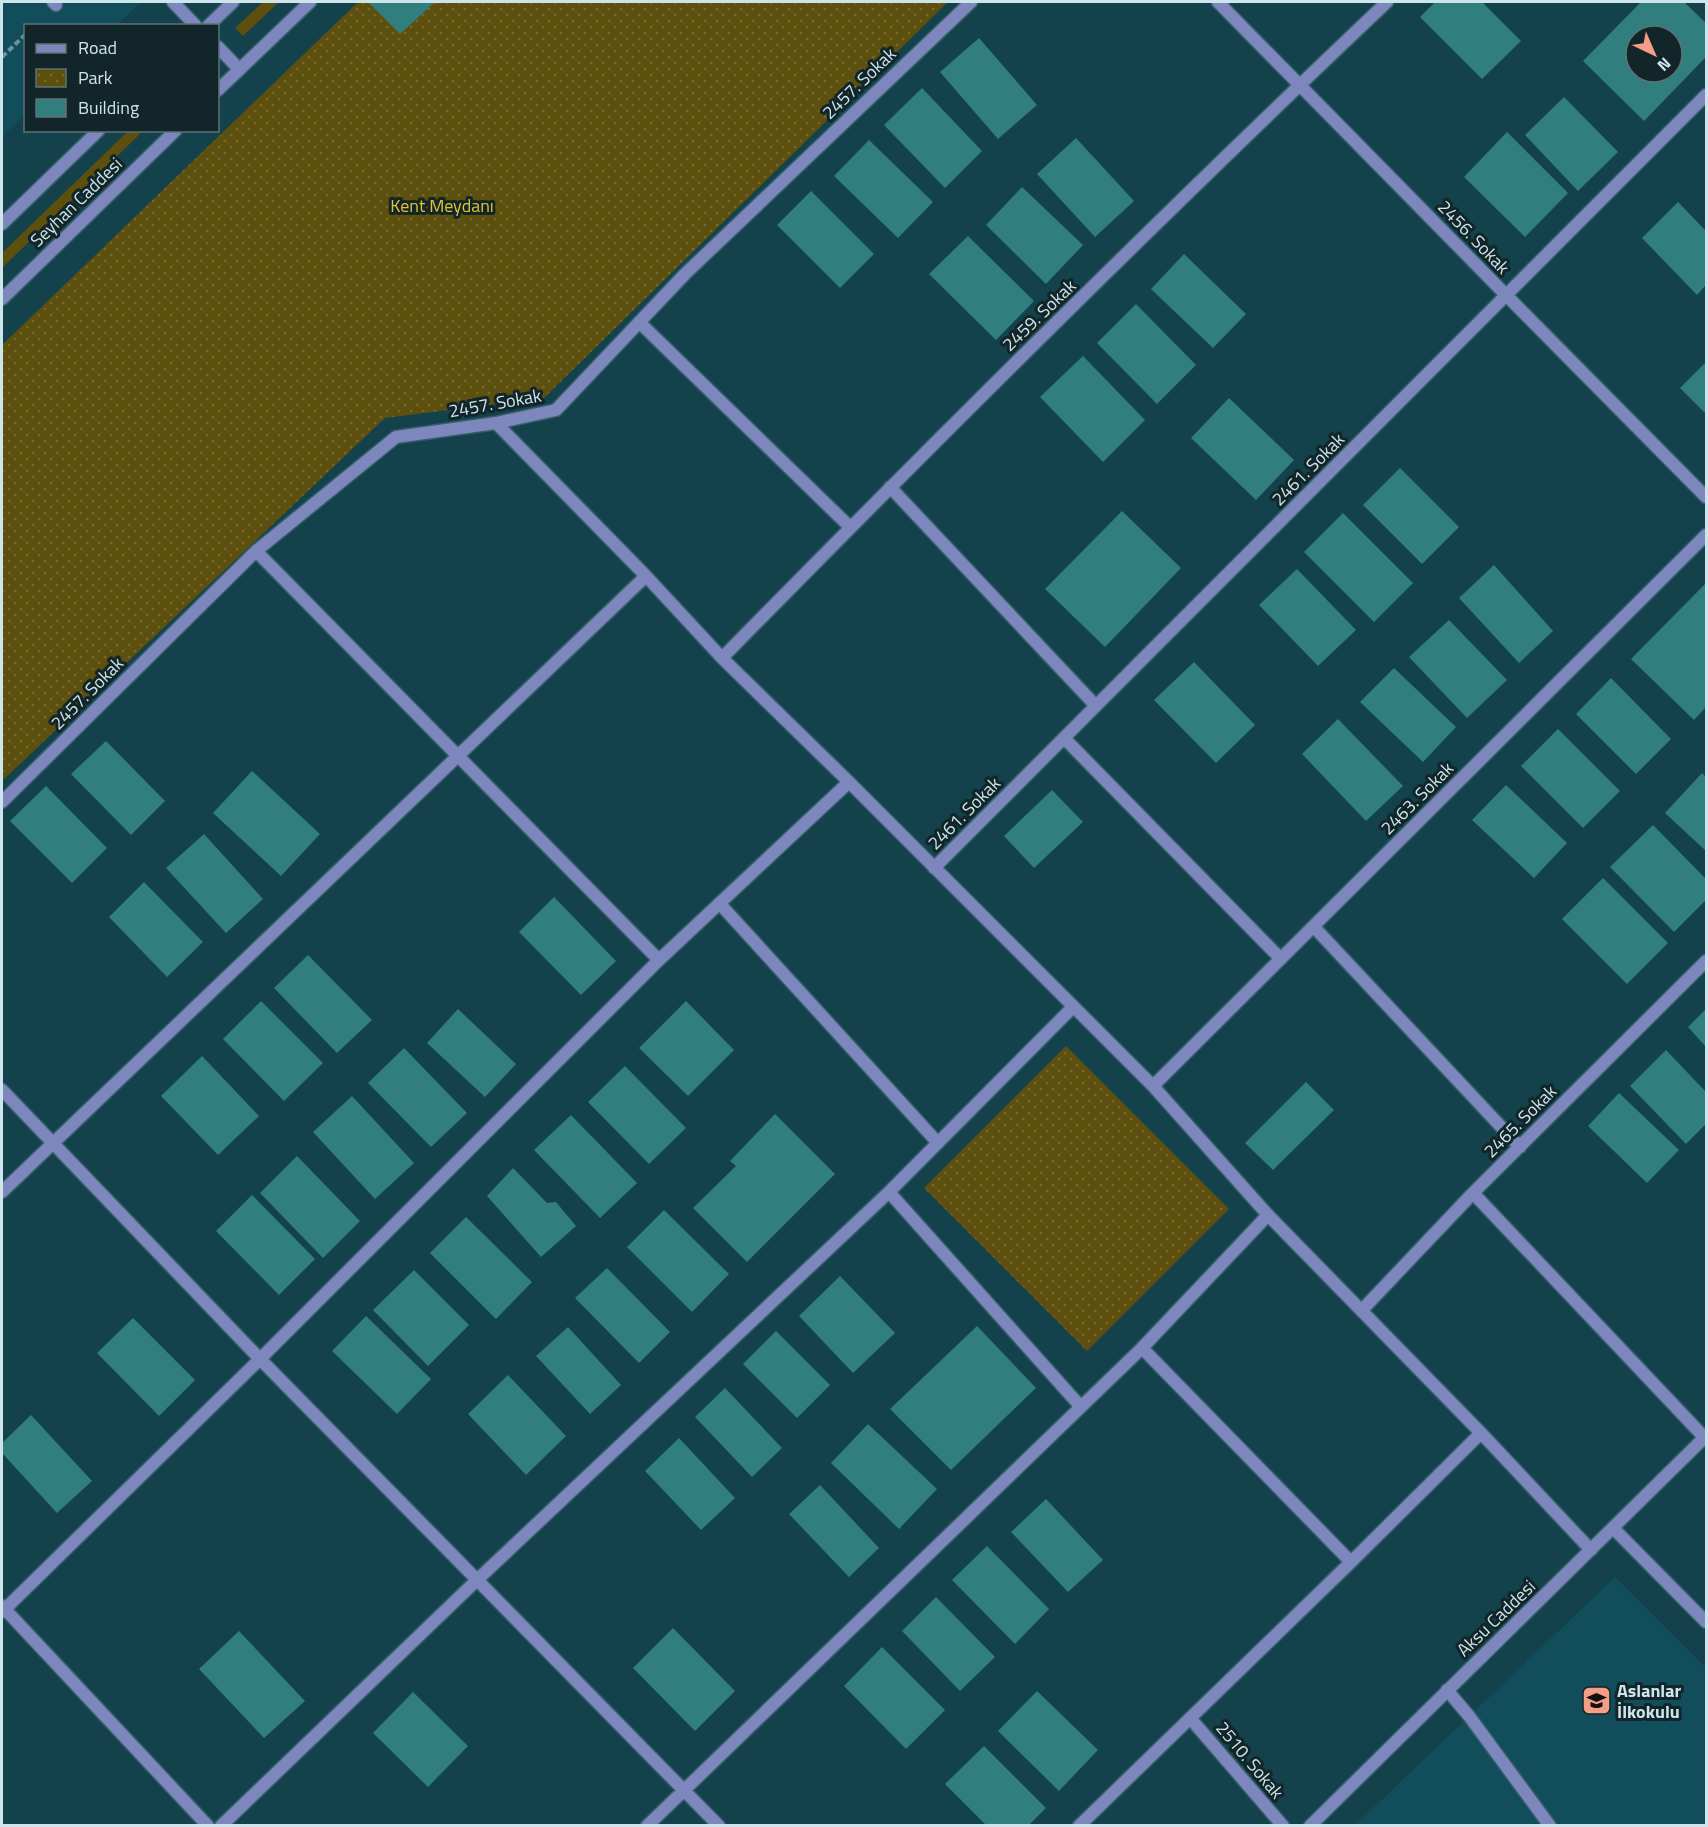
<svg xmlns="http://www.w3.org/2000/svg" width="1708" height="1827" viewBox="0 0 1708 1827" font-family="'Titillium Web',sans-serif">
<style>
.built{fill:#114d5a}
.green{fill:#5d4f0d}
.park{fill:url(#park-dots)}
.building{fill:#317e7f;fill-rule:evenodd}
.lines{fill:none;stroke-linecap:round;stroke-linejoin:round}
.service-casing{stroke:#345f69;stroke-width:15}
.minor-casing{stroke:#345f69;stroke-width:15}
.tertiary-casing{stroke:#345f69;stroke-width:15}
.path{stroke:#6d9199;stroke-width:4;stroke-dasharray:6 3;stroke-linecap:butt}
.service{stroke:#7d87bd;stroke-width:12}
.minor{stroke:#7d87bd;stroke-width:12}
.tertiary{stroke:#7d87bd;stroke-width:12}
.labels{text-anchor:middle;dominant-baseline:central;stroke-width:6;stroke-linejoin:round;paint-order:stroke}
.street-label{font-size:18px;fill:#cde5eb;stroke:#122529}
.park-label{font-size:18px;fill:#e1c333;stroke:#122529}
.poi-label{font-size:18px;font-weight:bold;fill:#cde5eb;stroke:#122529;text-anchor:start}
</style>
<defs>
<pattern id="park-dots" width="8" height="8" patternUnits="userSpaceOnUse" patternTransform="scale(1.5)"><rect width="8" height="8" fill="#5d4f0d"/><path d="M2 2h.1M6 6h.1" fill="none" stroke="#736830" stroke-width="1.8" stroke-linecap="round"/></pattern>
</defs>
<rect width="100%" height="100%" fill="#13414c"/>
<!-- built -->
<path class="built" d="M 2,2 L 141,2 L 117,25 L 26,26 L 25,114 L 2,137 Z
M 1615,1577 L 1706,1668 L 1706,1825 L 1354,1826 Z"/>
<!-- green -->
<path class="green" d="M 263,2 L 279,2 L 243,36 L 235,28 Z
M 128,131 L 143,131 L 2,268 L 2,253 Z"/>
<!-- park -->
<path class="park" d="M 358,2 L 948,2 L 544,398 L 385,418 L 2,781 L 2,345 Z
M 1066,1046 L 1229,1209 L 1087,1351 L 924,1188 Z"/>
<!-- building -->
<path class="building" d="M 368,2 L 435,2 L 400,34 Z
M 1435,2 L 1482,2 L 1521,41 L 1482,79 L 1420,17 Z
M 1641,2 L 1684,2 L 1706,23 L 1706,57 L 1644,121 L 1583,61 ZM 1636,36 L 1672,36 L 1672,72 L 1636,72 Z
M 979,38 L 1037,105 L 998,139 L 940,72 Z
M 922,88 L 982,151 L 945,188 L 884,125 Z
M 1564,97 L 1618,152 L 1578,191 L 1525,135 Z
M 1507,132 L 1568,193 L 1525,237 L 1464,177 Z
M 1076,138 L 1134,201 L 1095,237 L 1037,174 Z
M 869,140 L 933,202 L 898,238 L 834,176 Z
M 1022,187 L 1083,245 L 1046,284 L 986,225 Z
M 811,191 L 874,254 L 840,288 L 777,225 Z
M 1678,202 L 1706,231 L 1706,285 L 1697,295 L 1642,238 Z
M 968,236 L 1034,301 L 996,340 L 929,274 Z
M 1184,254 L 1246,314 L 1213,348 L 1151,289 Z
M 1136,304 L 1196,365 L 1157,404 L 1097,343 Z
M 1083,356 L 1145,420 L 1103,462 L 1040,397 Z
M 1706,362 L 1706,414 L 1680,388 Z
M 1229,398 L 1294,460 L 1256,500 L 1191,438 Z
M 1400,468 L 1459,527 L 1422,564 L 1363,505 Z
M 1122,511 L 1181,568 L 1105,647 L 1045,589 Z
M 1343,513 L 1413,583 L 1374,622 L 1304,552 Z
M 1494,565 L 1553,631 L 1519,663 L 1459,598 Z
M 1297,569 L 1356,630 L 1318,666 L 1259,605 Z
M 1706,583 L 1706,707 L 1694,720 L 1631,659 Z
M 1449,620 L 1507,680 L 1467,718 L 1409,657 Z
M 1194,662 L 1255,725 L 1216,763 L 1154,700 Z
M 1394,668 L 1456,727 L 1423,762 L 1360,702 Z
M 1611,678 L 1671,739 L 1636,774 L 1576,714 Z
M 1338,719 L 1403,786 L 1366,821 L 1302,754 Z
M 1558,729 L 1620,791 L 1583,828 L 1521,766 Z
M 106,741 L 165,801 L 131,835 L 71,774 Z
M 252,771 L 320,834 L 281,876 L 213,813 Z
M 1702,773 L 1706,777 L 1706,851 L 1665,813 Z
M 1506,785 L 1567,843 L 1534,878 L 1472,820 Z
M 46,786 L 107,848 L 72,883 L 10,821 Z
M 1052,790 L 1083,822 L 1034,868 L 1004,836 Z
M 1653,825 L 1706,879 L 1706,900 L 1674,932 L 1610,867 Z
M 204,834 L 263,899 L 226,933 L 166,868 Z
M 1603,878 L 1668,943 L 1627,984 L 1562,919 Z
M 144,882 L 203,942 L 167,977 L 109,917 Z
M 554,897 L 616,961 L 581,995 L 519,932 Z
M 308,955 L 372,1020 L 337,1053 L 274,988 Z
M 261,1001 L 323,1063 L 284,1101 L 223,1039 Z
M 686,1001 L 734,1050 L 688,1096 L 639,1048 Z
M 458,1009 L 516,1064 L 485,1097 L 427,1043 Z
M 1706,1009 L 1706,1047 L 1688,1027 Z
M 404,1048 L 467,1113 L 431,1147 L 368,1083 Z
M 1666,1050 L 1706,1092 L 1706,1124 L 1686,1144 L 1630,1086 Z
M 202,1056 L 259,1116 L 218,1155 L 161,1096 Z
M 625,1066 L 686,1128 L 649,1164 L 588,1102 Z
M 1306,1082 L 1334,1110 L 1273,1170 L 1245,1143 Z
M 1619,1093 L 1679,1150 L 1647,1183 L 1588,1126 Z
M 352,1096 L 414,1163 L 375,1199 L 313,1132 Z
M 775,1114 L 835,1174 L 747,1262 L 693,1208 L 736,1166 L 730,1161 Z
M 571,1115 L 637,1183 L 600,1218 L 534,1150 Z
M 297,1156 L 360,1221 L 323,1258 L 260,1193 Z
M 513,1168 L 547,1203 L 556,1202 L 576,1226 L 541,1257 L 487,1196 Z
M 252,1195 L 315,1259 L 279,1295 L 216,1231 Z
M 664,1210 L 729,1274 L 692,1312 L 627,1247 Z
M 466,1217 L 532,1282 L 496,1319 L 430,1253 Z
M 607,1268 L 670,1332 L 639,1363 L 575,1298 Z
M 414,1270 L 469,1325 L 428,1366 L 373,1310 Z
M 840,1276 L 895,1333 L 853,1373 L 799,1316 Z
M 366,1316 L 431,1379 L 397,1414 L 332,1351 Z
M 133,1318 L 195,1380 L 159,1416 L 97,1353 Z
M 977,1326 L 1036,1388 L 951,1470 L 890,1409 Z
M 568,1327 L 621,1385 L 590,1414 L 536,1356 Z
M 776,1331 L 830,1385 L 797,1418 L 743,1364 Z
M 508,1375 L 566,1436 L 526,1475 L 468,1414 Z
M 725,1388 L 782,1448 L 752,1477 L 695,1417 Z
M 31,1415 L 92,1481 L 57,1513 L 2,1453 L 2,1443 Z
M 868,1424 L 937,1489 L 899,1529 L 831,1463 Z
M 679,1438 L 735,1498 L 701,1530 L 645,1471 Z
M 820,1485 L 879,1548 L 849,1577 L 789,1514 Z
M 1046,1499 L 1103,1560 L 1068,1592 L 1011,1532 Z
M 987,1546 L 1049,1609 L 1015,1644 L 952,1580 Z
M 936,1597 L 995,1657 L 960,1691 L 902,1631 Z
M 673,1628 L 735,1691 L 695,1731 L 633,1668 Z
M 239,1631 L 305,1701 L 264,1738 L 199,1669 Z
M 882,1647 L 945,1710 L 906,1749 L 844,1686 Z
M 1037,1691 L 1098,1750 L 1059,1791 L 998,1731 Z
M 413,1692 L 468,1746 L 428,1787 L 373,1733 Z
M 984,1746 L 1046,1808 L 1028,1826 L 987,1826 L 945,1784 Z"/>
<g class="lines">
<defs>
<path id="service" d="M 53,2 L 56,5
M 1447,1690 L 1469,1716 L 1550,1826"/>
<path id="minor" d="M 173,2 L 196,26
M 1218,2 L 1507,296 L 1706,497
M 218,47 L 239,69
M 639,322 L 850,527
M 496,423 L 646,576 L 722,658 L 849,782 L 1153,1086 L 1268,1215 L 1481,1433 L 1591,1550
M 890,487 L 1096,706
M 256,551 L 659,960
M 722,658 C 940,436 1161,216 1387,2
M 1064,738 L 1281,959
M 2,802 L 256,551 L 396,437 L 496,423 L 556,410 L 685,274 L 971,2
M 934,868 L 1706,95
M 720,904 L 938,1143
M 1314,927 L 1520,1147
M 1153,1086 L 1706,535
M 2,1090 L 260,1359 L 719,1826
M 2,1192 L 646,576
M 889,1192 L 1081,1407
M 1473,1193 L 1705,1438
M 1362,1310 L 1473,1193 L 1706,961
M 1142,1348 L 1351,1562
M 1613,1528 L 1706,1622
M 2,1606 L 208,1826
M 2,1612 L 260,1359 L 659,960 L 849,782
M 1190,1718 L 1283,1826
M 221,1826 L 477,1580 L 889,1192 L 1073,1007
M 647,1826 L 1142,1348 L 1268,1215
M 1079,1826 L 1351,1562 L 1481,1433
M 1310,1826 L 1706,1436"/>
<path id="tertiary" d="M 208,26 L 233,2
M 218,90 L 310,2
M 2,224 L 99,130
M 2,299 L 176,130"/>
</defs>
<!-- service casing -->
<use href="#service" class="service-casing"/>
<!-- minor casing -->
<use href="#minor" class="minor-casing"/>
<!-- tertiary casing -->
<use href="#tertiary" class="tertiary-casing"/>
<!-- path -->
<path class="path" d="M 2,57 L 26,34"/>
<!-- service -->
<use href="#service" class="service"/>
<!-- minor -->
<use href="#minor" class="minor"/>
<!-- tertiary -->
<use href="#tertiary" class="tertiary"/>
</g>
<!-- icons -->
<defs>
<symbol id="school-square" viewBox="-11 -11 22 22"><rect x="-9" y="-9" width="18" height="18" rx="4" fill="#f49e86" stroke="#122529"/><path d="M0-5L7-2L0 1L-7-2ZM-4 1L0 2.5L4 1V4Q0 6-4 4Z" fill="#111"/></symbol>
</defs>
<g fill-rule="evenodd">
<use href="#school-square" x="1580" y="1684" width="33" height="33"/>
</g>
<g class="labels">
<!-- street labels -->
<g class="street-label">
<text transform="translate(859 83) rotate(-44)">2457. Sokak</text>
<text transform="translate(76 202) rotate(-44)">Seyhan Caddesi</text>
<text transform="translate(1474 237) rotate(46)">2456. Sokak</text>
<text transform="translate(1039 315) rotate(-44)">2459. Sokak</text>
<text transform="translate(495 403) rotate(-10)">2457. Sokak</text>
<text transform="translate(1308 469) rotate(-45)">2461. Sokak</text>
<text transform="translate(87 693) rotate(-45)">2457. Sokak</text>
<text transform="translate(1417 798) rotate(-45)">2463. Sokak</text>
<text transform="translate(964 813) rotate(-45)">2461. Sokak</text>
<text transform="translate(1520 1121) rotate(-45)">2465. Sokak</text>
<text transform="translate(1496 1618) rotate(-44)">Aksu Caddesi</text>
<text transform="translate(1250 1760) rotate(50)">2510. Sokak</text>
</g>
<!-- park labels -->
<g class="park-label">
<text x="442" y="205">Kent Meydanı</text>
</g>
<!-- poi labels -->
<g class="poi-label">
<text x="1617" y="1690">Aslanlar<tspan x="1617" dy="21">İlkokulu</tspan></text>
</g>
</g>
<!-- border -->
<rect width="1708" height="1827" fill="none" stroke="#cde5eb" stroke-width="6"/>
<!-- legend -->
<rect x="24" y="24" width="195" height="108" fill="#122529" stroke="#5d7277" stroke-width="1.5"/>
<rect x="36" y="44" width="30" height="9" fill="#7d87bd" stroke="#5d7277" stroke-width="1.5"/>
<text x="78" y="54" font-size="18" fill="#cde5eb">Road</text>
<rect x="36" y="69" width="30" height="18" fill="url(#park-dots)" stroke="#5d7277" stroke-width="1.5"/>
<text x="78" y="84" font-size="18" fill="#cde5eb">Park</text>
<rect x="36" y="99" width="30" height="18" fill="#317e7f" stroke="#5d7277" stroke-width="1.5"/>
<text x="78" y="114" font-size="18" fill="#cde5eb">Building</text>
<!-- north arrow -->
<g transform="translate(1654 54) rotate(136)"><circle r="28" fill="#122529" stroke="#5d7277" stroke-width="1.5"/>
<path d="M0-4.5L10 22L0 15L-10 22Z" fill="#f49e86"/>
<text y="-9" font-size="16" font-weight="bold" text-anchor="middle" fill="#cde5eb">N</text>
</g>
</svg>
